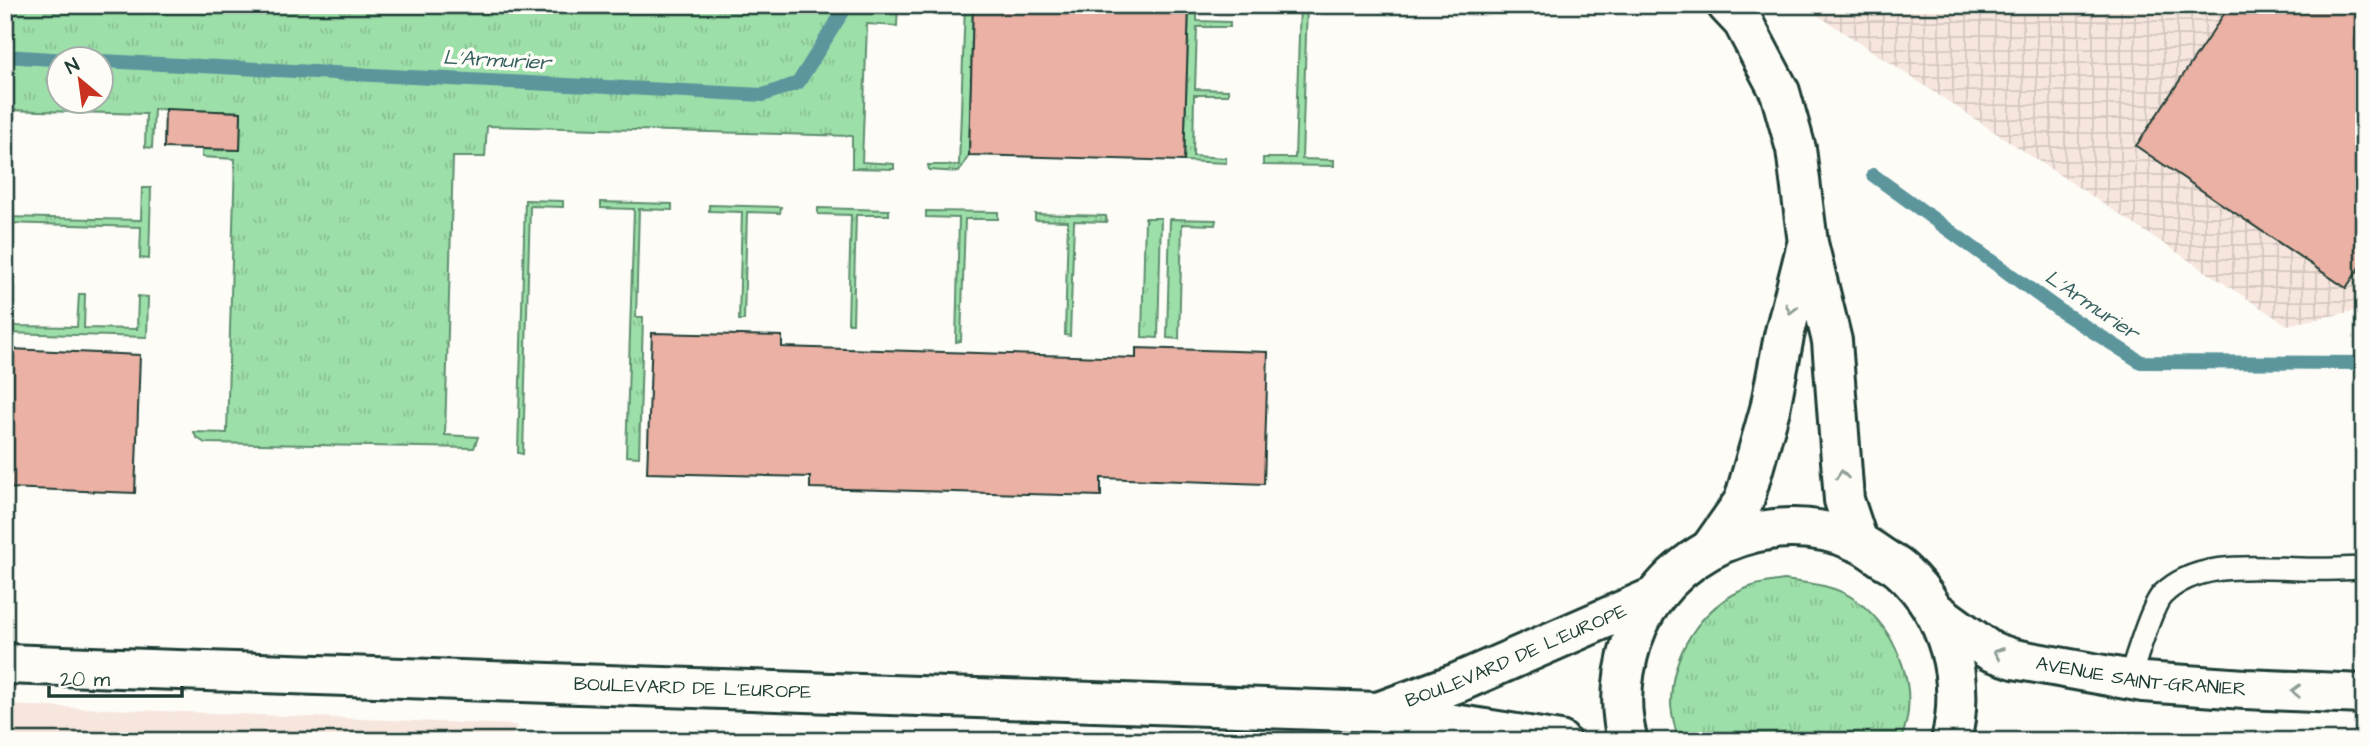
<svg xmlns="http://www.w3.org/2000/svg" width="2369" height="746" viewBox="0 0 2369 746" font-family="'Architects Daughter',sans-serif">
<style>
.built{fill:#f7e6de}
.industrial{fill:url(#industrial-grid)}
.grass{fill:url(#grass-tufts);stroke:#5e8e6e;stroke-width:2;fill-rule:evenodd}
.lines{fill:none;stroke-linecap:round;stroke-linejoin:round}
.stream{stroke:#5c969c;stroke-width:14}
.building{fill:#eab1a4;stroke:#1f3d34;stroke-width:2}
.service-casing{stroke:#1f3d34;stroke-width:26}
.minor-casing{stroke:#1f3d34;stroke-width:44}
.tertiary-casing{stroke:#1f3d34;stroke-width:44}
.service{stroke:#fdfcf7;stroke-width:21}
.minor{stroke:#fdfcf7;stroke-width:38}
.tertiary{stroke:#fdfcf7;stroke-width:38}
.oneway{stroke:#8e9c96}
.labels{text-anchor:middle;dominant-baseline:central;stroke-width:7;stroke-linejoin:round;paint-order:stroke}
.street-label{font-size:19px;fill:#1f3d34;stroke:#fdfcf7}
.water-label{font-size:21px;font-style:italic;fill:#386260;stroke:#fdfcf7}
</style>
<defs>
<pattern id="industrial-grid" width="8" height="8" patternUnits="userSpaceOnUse" patternTransform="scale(1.75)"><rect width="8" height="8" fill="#f7e6de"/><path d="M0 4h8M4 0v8" fill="none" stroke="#d3c6bf"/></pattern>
<pattern id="grass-tufts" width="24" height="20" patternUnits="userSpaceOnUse" patternTransform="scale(1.75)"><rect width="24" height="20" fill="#9ddfa9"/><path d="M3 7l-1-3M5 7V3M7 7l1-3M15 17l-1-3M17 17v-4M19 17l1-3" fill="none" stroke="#87c092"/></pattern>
</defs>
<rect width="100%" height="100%" fill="#fdfcf7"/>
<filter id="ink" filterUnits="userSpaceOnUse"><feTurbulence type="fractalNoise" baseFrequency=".0143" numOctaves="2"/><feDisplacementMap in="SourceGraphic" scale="14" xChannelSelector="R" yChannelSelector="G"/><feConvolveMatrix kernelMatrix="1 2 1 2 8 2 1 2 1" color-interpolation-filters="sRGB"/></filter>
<g filter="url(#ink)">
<!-- built -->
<path class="built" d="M 5,705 L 518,725 L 509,741 L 5,741 Z"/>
<!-- industrial -->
<path class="industrial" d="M 1802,5 L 2364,5 L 2364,309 L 2287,325 Z"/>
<!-- grass -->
<path class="grass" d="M 5,5 L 898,5 L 897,26 L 867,24 L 862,162 L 894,164 L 894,169 L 852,168 L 852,136 L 487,126 L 485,157 L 453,157 L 445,435 L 478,437 L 474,448 L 205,443 L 196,437 L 194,432 L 227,433 L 235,159 L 202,157 L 202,149 L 240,150 L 241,112 L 154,109 L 152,148 L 145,147 L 146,114 L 5,110 ZM 60,60 L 102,60 L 102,102 L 60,102 Z
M 965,5 L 973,5 L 969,155 L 959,172 L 929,170 L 928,165 L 959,165 Z
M 1189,5 L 1197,5 L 1197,21 L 1230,22 L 1230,27 L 1197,27 L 1195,89 L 1228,90 L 1228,95 L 1194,95 L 1193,156 L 1226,158 L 1226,163 L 1184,161 Z
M 1300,5 L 1307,5 L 1302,159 L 1334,160 L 1334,166 L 1263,165 L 1263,158 L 1295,158 Z
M 142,188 L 151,188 L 149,259 L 140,258 L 141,227 L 5,223 L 5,217 L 141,220 Z
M 525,200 L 563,201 L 563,207 L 530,206 L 523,454 L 518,453 Z
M 601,202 L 672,204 L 672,210 L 639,209 L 636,317 L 643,317 L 639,457 L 626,456 L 634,209 L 601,208 Z
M 709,205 L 781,207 L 780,213 L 747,212 L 744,320 L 739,320 L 742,212 L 709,211 Z
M 818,208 L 889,210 L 889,215 L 856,215 L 853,323 L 848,323 L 851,215 L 818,214 Z
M 926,211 L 998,212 L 998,219 L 965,219 L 961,341 L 956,342 L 959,218 L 926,217 Z
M 1035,214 L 1106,216 L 1107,222 L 1074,221 L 1070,336 L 1065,335 L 1068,221 L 1035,220 Z
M 1145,218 L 1161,218 L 1158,338 L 1142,337 Z
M 1170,219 L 1216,220 L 1215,225 L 1182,224 L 1179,339 L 1167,338 Z
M 13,292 L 12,326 L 77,327 L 79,294 L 85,294 L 84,328 L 137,329 L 138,296 L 148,297 L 147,337 L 6,333 L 6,293 Z
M 1784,580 C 1809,583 1836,585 1857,601 C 1898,631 1922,692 1900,741 L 1678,741 C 1676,729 1671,715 1671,703 C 1671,654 1700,607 1747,588 C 1758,583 1772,582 1784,580 Z"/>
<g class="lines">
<!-- stream -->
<path class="stream" d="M 5,56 L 68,60
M 102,61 L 763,95 L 798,83 L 847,5
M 1873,175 L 2059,310 L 2141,362 L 2364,363"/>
</g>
<!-- building -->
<path class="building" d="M 973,5 L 1189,5 L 1184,161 L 969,155 Z
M 2230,5 L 2364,5 L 2364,261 L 2346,288 L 2136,146 Z
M 165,109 L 241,112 L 240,150 L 164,148 Z
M 652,333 L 782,336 L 782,347 L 1136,358 L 1136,348 L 1268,352 L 1264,484 L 1101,478 L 1101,496 L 810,488 L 810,477 L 647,473 Z
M 11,349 L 140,355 L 135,493 L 6,488 L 5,360 L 10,360 Z"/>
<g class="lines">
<defs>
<path id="service" d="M 2129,680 C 2135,662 2151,607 2162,595 C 2197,560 2255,568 2300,569 C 2321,570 2342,569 2364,568"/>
<path id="minor" d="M 1727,5 L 1743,22 L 1780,92 L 1796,149 L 1808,243 L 1832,341 L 1844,500 L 1858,542
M 1711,548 L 1744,501 L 1770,409 L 1784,336 L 1806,248"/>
<g id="tertiary">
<path id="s1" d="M 1935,611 L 1990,651 L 2014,659 L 2143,682 L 2245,689 L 2364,694"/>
<path id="s2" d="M 5,664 L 1378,712 L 1560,741"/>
<path id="s3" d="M 1378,712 L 1457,683 L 1654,597"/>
<path d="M 1628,741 C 1618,708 1622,673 1632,641 C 1661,552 1771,502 1857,542 C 1865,545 1873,551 1880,556 C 1887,561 1896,565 1902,571 C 1949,614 1966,679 1951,741"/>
</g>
</defs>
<!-- service casing -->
<use href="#service" class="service-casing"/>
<!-- minor casing -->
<use href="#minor" class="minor-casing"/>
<!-- tertiary casing -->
<use href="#tertiary" class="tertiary-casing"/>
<!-- service -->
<use href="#service" class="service"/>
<!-- minor -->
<use href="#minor" class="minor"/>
<!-- tertiary -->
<use href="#tertiary" class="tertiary"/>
</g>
<!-- one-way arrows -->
<defs><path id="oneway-chevron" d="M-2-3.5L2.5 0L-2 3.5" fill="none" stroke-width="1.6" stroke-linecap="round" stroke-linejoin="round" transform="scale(1.75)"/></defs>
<g class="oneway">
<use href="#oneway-chevron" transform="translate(1791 309) rotate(104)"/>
<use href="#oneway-chevron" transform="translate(1842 475) rotate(-95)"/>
<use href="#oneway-chevron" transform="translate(1998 653) rotate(-159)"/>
<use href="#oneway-chevron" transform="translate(2296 691) rotate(-178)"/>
</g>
</g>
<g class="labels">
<!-- street labels -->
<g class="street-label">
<text stroke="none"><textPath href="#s3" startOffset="149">BOULEVARD DE L'EUROPE</textPath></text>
<text stroke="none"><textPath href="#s1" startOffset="222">AVENUE SAINT-GRANIER</textPath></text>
<text stroke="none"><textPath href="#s2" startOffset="688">BOULEVARD DE L'EUROPE</textPath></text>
</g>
<!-- water labels -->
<g class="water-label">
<text transform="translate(497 60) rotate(3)">L'Armurier</text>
<text transform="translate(2092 305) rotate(34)">L'Armurier</text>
</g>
</g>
<!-- margin -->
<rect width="2369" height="746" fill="none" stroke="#fdfcf7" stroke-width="28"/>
<rect x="14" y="14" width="2341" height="718" fill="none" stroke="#1f3d34" stroke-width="2.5" filter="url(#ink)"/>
<!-- north arrow -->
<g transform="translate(80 80) rotate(331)"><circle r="33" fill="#fdfcf7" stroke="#a4b0a9" stroke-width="2"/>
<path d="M0-5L12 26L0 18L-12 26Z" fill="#c8321e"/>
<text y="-10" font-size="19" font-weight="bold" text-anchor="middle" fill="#1f3d34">N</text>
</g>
<!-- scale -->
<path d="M49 686v10h133v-10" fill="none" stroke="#1f3d34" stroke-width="3.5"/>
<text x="60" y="686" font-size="21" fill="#1f3d34" stroke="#fdfcf7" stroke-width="5" paint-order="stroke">20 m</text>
</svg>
